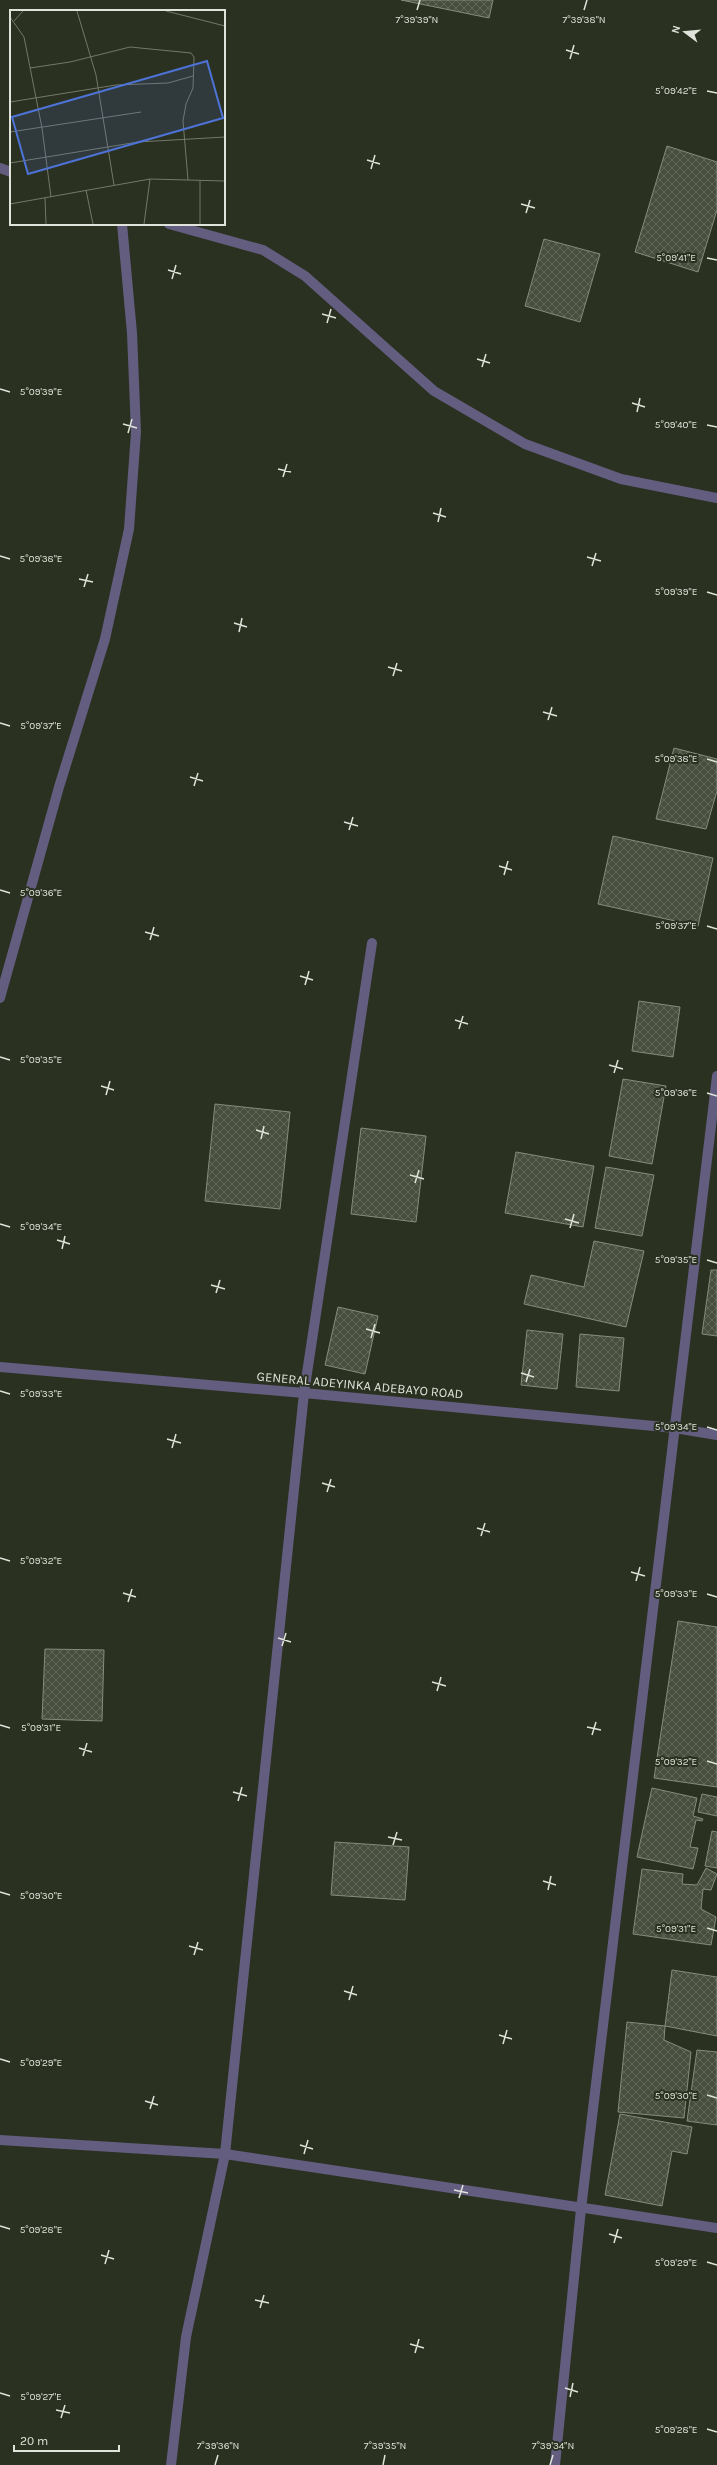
<svg xmlns="http://www.w3.org/2000/svg" width="717" height="2465" viewBox="0 0 717 2465" font-family="Karla,sans-serif">
<style>
.building{fill:url(#building-cross-hatch);stroke:#858c79}
.lines{fill:none;stroke-linecap:round;stroke-linejoin:round}
.minor{stroke:#635d80;stroke-width:10}
.ticks{fill:none;stroke:#dfe3d9;stroke-width:1.5}
.labels{text-anchor:middle;dominant-baseline:central;stroke-width:4;stroke-linejoin:round;paint-order:stroke}
.street-label{font-size:13px;fill:#dfe3d9;stroke:#2b3121}
.inset-road{fill:none;stroke:#73786b;stroke-width:1}
.view{fill:#4e73d8;fill-opacity:0.15;stroke:#4e73d8;stroke-width:2}
.inset-edge{fill:none;stroke:#dfe3d9;stroke-width:2}
.ticks-label{font-size:10px;text-anchor:middle;fill:#dfe3d9;stroke:#2b3121;stroke-width:4;stroke-linejoin:round;paint-order:stroke}
</style>
<defs>
<pattern id="building-cross-hatch" width="8" height="8" patternUnits="userSpaceOnUse"><rect width="8" height="8" fill="#484e3d"/><path d="M0 0l8 8M0 8l8-8" fill="none" stroke="#626758"/></pattern>
</defs>
<rect width="100%" height="100%" fill="#2b3121"/>
<!-- building -->
<path class="building" d="M 401,0 L 493,0 L 489,18 Z
M 667,146 L 717,162 L 717,210 L 698,272 L 635,252 Z
M 544,239 L 600,254 L 580,322 L 525,306 Z
M 674,748 L 717,759 L 717,791 L 706,829 L 656,819 Z
M 613,836 L 713,858 L 698,926 L 598,904 Z
M 639,1001 L 680,1007 L 673,1057 L 632,1051 Z
M 623,1079 L 666,1086 L 652,1164 L 609,1156 Z
M 215,1104 L 290,1112 L 280,1209 L 205,1201 Z
M 361,1128 L 426,1136 L 416,1222 L 351,1214 Z
M 516,1152 L 594,1166 L 583,1227 L 505,1213 Z
M 606,1167 L 654,1175 L 642,1236 L 595,1228 Z
M 594,1241 L 644,1251 L 626,1327 L 524,1304 L 531,1275 L 584,1287 Z
M 711,1270 L 717,1270 L 717,1336 L 702,1334 Z
M 338,1307 L 378,1316 L 365,1374 L 325,1365 Z
M 527,1330 L 563,1334 L 557,1389 L 521,1385 Z
M 580,1334 L 624,1338 L 619,1391 L 576,1387 Z
M 678,1621 L 717,1627 L 717,1787 L 654,1778 Z
M 45,1649 L 104,1650 L 102,1721 L 42,1719 Z
M 652,1788 L 697,1798 L 693,1816 L 703,1819 L 702,1821 L 696,1820 L 690,1847 L 698,1848 L 693,1869 L 637,1857 Z
M 702,1794 L 717,1797 L 717,1816 L 698,1812 Z
M 712,1831 L 717,1832 L 717,1868 L 705,1866 Z
M 335,1842 L 409,1847 L 405,1900 L 331,1895 Z
M 706,1868 L 717,1874 L 711,1890 L 703,1889 L 701,1909 L 716,1917 L 711,1945 L 633,1934 L 642,1869 L 683,1874 L 682,1884 L 697,1885 Z
M 672,1970 L 717,1977 L 717,2036 L 665,2026 Z
M 627,2022 L 665,2026 L 664,2040 L 691,2052 L 684,2118 L 618,2112 Z
M 697,2050 L 717,2052 L 717,2125 L 687,2121 Z
M 620,2114 L 692,2127 L 687,2154 L 672,2151 L 662,2206 L 605,2195 Z"/>
<g class="lines">
<!-- minor -->
<path class="minor" d="M 0,168 L 11,172
M 169,224 L 263,250 L 305,276 L 434,391 L 525,444 L 621,479 L 717,498
M 0,998 L 59,787 L 105,639 L 129,529 L 136,432 L 132,333 L 122,224
M 0,1367 L 304,1393 L 675,1428 L 717,1435
M 0,2140 L 225,2154 L 717,2228
M 171,2465 L 186,2337 L 225,2154 L 304,1393 L 372,943
M 555,2465 L 581,2209 L 717,1076"/>
</g>
<!-- ticks -->
<path class="ticks" d="M 417,10 L 420,0M 584,10 L 587,0M 566,50 L 579,54M 570,59 L 574,45M 707,91 L 717,93M 367,160 L 380,164M 371,169 L 375,155M 521,204 L 535,208M 526,213 L 530,200M 707,258 L 717,260M 168,270 L 181,274M 172,279 L 176,265M 322,314 L 336,318M 327,323 L 331,309M 477,359 L 490,363M 482,367 L 486,354M 0,389 L 10,392M 632,403 L 645,407M 637,412 L 640,398M 123,424 L 137,428M 707,425 L 717,427M 128,433 L 132,419M 278,469 L 291,472M 283,477 L 287,464M 433,513 L 446,517M 438,522 L 441,508M 0,556 L 10,559M 587,557 L 601,561M 592,566 L 596,553M 79,579 L 93,582M 84,587 L 88,574M 707,592 L 717,595M 234,623 L 247,627M 239,632 L 242,618M 388,667 L 402,671M 393,676 L 397,663M 543,712 L 557,716M 548,720 L 552,707M 0,723 L 10,726M 707,759 L 717,762M 190,777 L 203,781M 194,786 L 198,773M 344,822 L 358,826M 349,830 L 353,817M 499,866 L 512,870M 504,875 L 508,861M 0,890 L 10,893M 707,926 L 717,929M 145,932 L 159,936M 150,940 L 154,927M 300,976 L 313,980M 305,985 L 309,971M 455,1020 L 468,1024M 459,1029 L 463,1016M 0,1057 L 10,1060M 609,1065 L 623,1069M 614,1073 L 618,1060M 101,1086 L 114,1090M 707,1093 L 717,1096M 106,1095 L 110,1081M 256,1130 L 269,1134M 261,1139 L 264,1126M 410,1175 L 424,1179M 415,1183 L 419,1170M 565,1219 L 579,1223M 0,1224 L 10,1227M 570,1228 L 574,1214M 57,1240 L 70,1244M 62,1249 L 65,1236M 707,1260 L 717,1263M 211,1285 L 225,1289M 216,1293 L 220,1280M 366,1329 L 380,1333M 371,1338 L 375,1324M 521,1373 L 534,1377M 526,1382 L 530,1369M 0,1391 L 10,1394M 707,1427 L 717,1430M 167,1439 L 181,1443M 172,1448 L 176,1434M 322,1483 L 335,1487M 327,1492 L 331,1479M 477,1528 L 490,1532M 481,1536 L 485,1523M 0,1558 L 10,1561M 631,1572 L 645,1576M 636,1581 L 640,1567M 123,1593 L 136,1597M 707,1594 L 717,1597M 128,1602 L 132,1589M 278,1638 L 291,1642M 282,1646 L 286,1633M 432,1682 L 446,1686M 437,1691 L 441,1677M 0,1725 L 10,1728M 587,1727 L 601,1730M 592,1735 L 596,1722M 79,1748 L 92,1752M 83,1756 L 87,1743M 707,1761 L 717,1764M 233,1792 L 247,1796M 238,1801 L 242,1787M 388,1837 L 402,1840M 393,1845 L 397,1832M 543,1881 L 556,1885M 548,1890 L 551,1876M 0,1892 L 10,1895M 707,1928 L 717,1931M 189,1946 L 203,1950M 194,1955 L 198,1942M 344,1991 L 357,1995M 349,2000 L 353,1986M 499,2035 L 512,2039M 503,2044 L 507,2030M 0,2059 L 10,2062M 707,2095 L 717,2098M 145,2101 L 158,2105M 150,2109 L 154,2096M 300,2145 L 313,2149M 304,2154 L 308,2140M 454,2190 L 468,2193M 459,2198 L 463,2185M 0,2226 L 10,2229M 609,2234 L 622,2238M 614,2243 L 618,2229M 101,2255 L 114,2259M 707,2262 L 717,2265M 105,2264 L 109,2250M 255,2300 L 269,2303M 260,2308 L 264,2295M 410,2344 L 424,2348M 415,2353 L 419,2339M 565,2388 L 578,2392M 0,2393 L 10,2396M 570,2397 L 573,2383M 56,2410 L 70,2413M 61,2418 L 65,2405M 707,2429 L 717,2432M 215,2465 L 218,2455M 383,2465 L 385,2455M 550,2465 L 553,2455"/>
<g class="labels">
<!-- street labels -->
<g class="street-label">
<text transform="translate(360 1385) rotate(5)">GENERAL ADEYINKA ADEBAYO ROAD</text>
</g>
</g>
<!-- overview -->
<g transform="translate(10 10)">
<rect width="215" height="215" fill="#2b3121"/>
<path class="inset-road" d="M 67,1 L 86,65 L 104,175M 156,1 L 215,16M 0,7 L 14,27 L 32,118 L 41,187M 4,11 L 13,1M 20,58 L 60,52 L 120,37 L 181,43 L 184,47 L 183,78 L 176,94 L 173,111 L 178,170M 0,92 L 106,75 L 158,73 L 183,66M 0,122 L 131,102M 0,153 L 128,132 L 215,127M 190,171 L 190,214M 76,180 L 83,214M 35,188 L 36,214M 0,194 L 140,169 L 215,171M 134,214 L 140,169"/>
<path class="view" d="M 197,51 L 213,108 L 18,164 L 2,107 Z"/>
<rect width="215" height="215" class="inset-edge"/>
</g>
<g class="ticks-label">
<text x="417" y="23">7°39'39"N</text>
<text x="584" y="23">7°39'38"N</text>
<text x="676" y="94">5°09'42"E</text>
<text x="676" y="261">5°09'41"E</text>
<text x="41" y="395">5°09'39"E</text>
<text x="676" y="428">5°09'40"E</text>
<text x="41" y="562">5°09'38"E</text>
<text x="676" y="595">5°09'39"E</text>
<text x="41" y="729">5°09'37"E</text>
<text x="676" y="762">5°09'38"E</text>
<text x="41" y="896">5°09'36"E</text>
<text x="676" y="929">5°09'37"E</text>
<text x="41" y="1063">5°09'35"E</text>
<text x="676" y="1096">5°09'36"E</text>
<text x="41" y="1230">5°09'34"E</text>
<text x="676" y="1263">5°09'35"E</text>
<text x="41" y="1397">5°09'33"E</text>
<text x="676" y="1430">5°09'34"E</text>
<text x="41" y="1564">5°09'32"E</text>
<text x="676" y="1597">5°09'33"E</text>
<text x="41" y="1731">5°09'31"E</text>
<text x="676" y="1765">5°09'32"E</text>
<text x="41" y="1899">5°09'30"E</text>
<text x="676" y="1932">5°09'31"E</text>
<text x="41" y="2066">5°09'29"E</text>
<text x="676" y="2099">5°09'30"E</text>
<text x="41" y="2233">5°09'28"E</text>
<text x="676" y="2266">5°09'29"E</text>
<text x="41" y="2400">5°09'27"E</text>
<text x="676" y="2433">5°09'28"E</text>
<text x="218" y="2449">7°39'36"N</text>
<text x="385" y="2449">7°39'35"N</text>
<text x="553" y="2449">7°39'34"N</text>
</g>
<!-- north arrow -->
<g transform="translate(685 32) rotate(286)" stroke="#2b3121" stroke-width="3" paint-order="stroke">
<path d="M0-3L7 15L0 10L-7 15Z" fill="#dfe3d9"/>
<text y="-6" font-size="11" font-weight="bold" text-anchor="middle" fill="#dfe3d9">N</text>
</g>
<!-- scale -->
<path d="M14 2445v6h105v-6" fill="none" stroke="#dfe3d9" stroke-width="2"/>
<text x="20" y="2445" font-size="12" fill="#dfe3d9" stroke="#2b3121" stroke-width="3" paint-order="stroke">20 m</text>
</svg>
